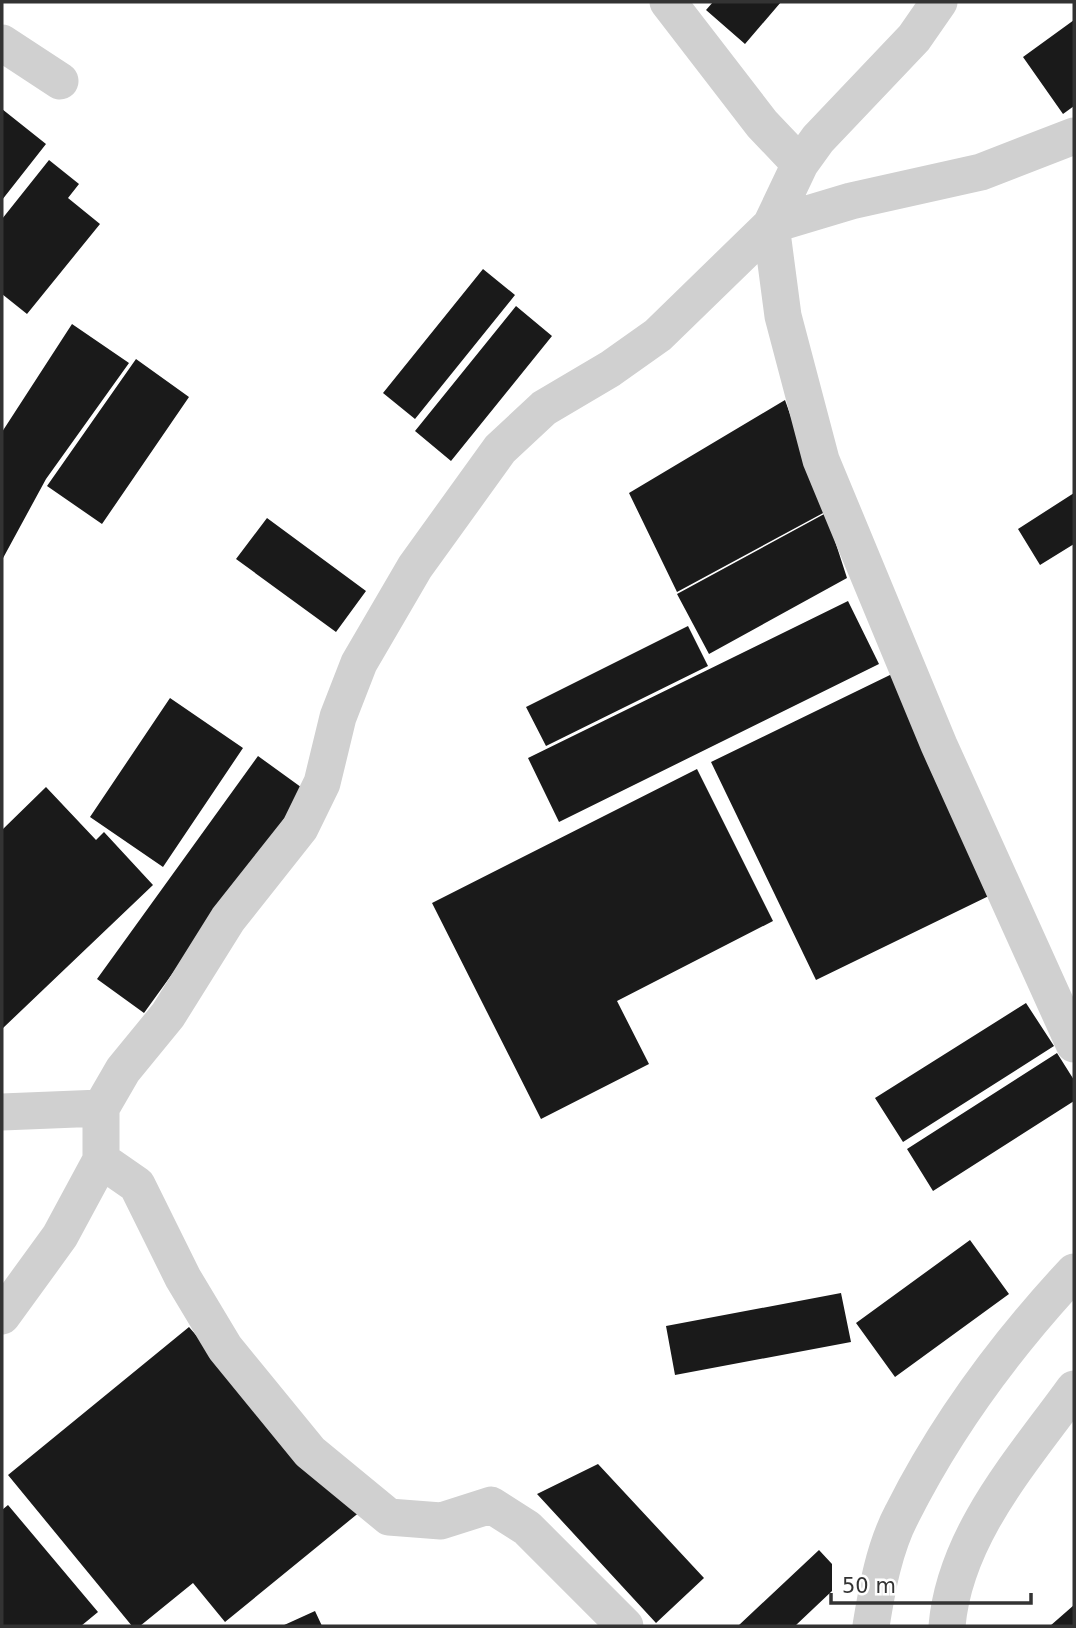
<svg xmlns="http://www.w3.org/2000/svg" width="1076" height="1628" viewBox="0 0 1076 1628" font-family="'DejaVu Sans',sans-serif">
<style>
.building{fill:#1a1a1a}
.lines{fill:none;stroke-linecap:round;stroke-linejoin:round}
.minor{stroke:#d0d0d0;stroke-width:37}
</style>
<rect width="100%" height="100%" fill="#fff"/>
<!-- building -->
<path class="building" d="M 713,2 L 781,2 L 745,44 L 706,10 Z
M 1074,20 L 1074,106 L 1063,114 L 1023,57 Z
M 2,109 L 46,144 L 2,200 Z
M 49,160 L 79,184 L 68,198 L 100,224 L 27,314 L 2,294 L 2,219 Z
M 483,269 L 515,295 L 415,419 L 383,393 Z
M 516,306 L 552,336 L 451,461 L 415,431 Z
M 72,324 L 129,363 L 46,479 L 2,560 L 2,432 Z
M 136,359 L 189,397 L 102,524 L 47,486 Z
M 785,400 L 825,512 L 677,592 L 629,493 Z
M 1074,493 L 1074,544 L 1040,565 L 1018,529 Z
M 826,513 L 847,578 L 709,654 L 677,594 Z
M 267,518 L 366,591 L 336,632 L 236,559 Z
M 848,601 L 879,664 L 559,822 L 528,758 Z
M 688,626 L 708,666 L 546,746 L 526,707 Z
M 892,674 L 997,892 L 816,980 L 711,762 Z
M 170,698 L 243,748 L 163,867 L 90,817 Z
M 258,756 L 305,790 L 144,1013 L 97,979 Z
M 697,769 L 773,921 L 617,1001 L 649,1064 L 541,1119 L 432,903 Z
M 46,787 L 96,840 L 104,832 L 153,885 L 2,1029 L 2,830 Z
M 1026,1003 L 1054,1046 L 903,1142 L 875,1098 Z
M 1057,1053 L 1074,1080 L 1074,1101 L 933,1191 L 907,1149 Z
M 970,1240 L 1009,1294 L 895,1377 L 856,1323 Z
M 841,1293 L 851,1342 L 675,1375 L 666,1326 Z
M 189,1327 L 309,1466 L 361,1511 L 225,1622 L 193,1583 L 140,1626 L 132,1626 L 8,1475 Z
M 598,1464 L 704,1578 L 656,1623 L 537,1494 Z
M 8,1505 L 98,1612 L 81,1626 L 2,1626 L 2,1510 Z
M 819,1550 L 832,1564 L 832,1591 L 795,1626 L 738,1626 Z
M 1074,1605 L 1074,1626 L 1050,1626 Z
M 315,1611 L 322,1626 L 282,1626 Z"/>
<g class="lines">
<!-- minor -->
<path class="minor" d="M 668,2 L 762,124 L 800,164
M 2,43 L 60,81
M 771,225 L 783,316 L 821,460 L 939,745 L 1074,1044
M 771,225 L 851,201 L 981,172 L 1074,136
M 2,1112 L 101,1108
M 101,1160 L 137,1185 L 183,1278 L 225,1348 L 310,1452 L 389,1517 L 441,1521 L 491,1505 L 527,1528 L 625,1626
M 2,1316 L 60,1236 L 101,1160 L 101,1108 L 123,1070 L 168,1015 L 228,919 L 300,828 L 322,783 L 338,717 L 359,663 L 415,567 L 500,449 L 544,408 L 610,369 L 658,335 L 771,225 L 800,164 L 818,139 L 914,38 L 939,2
M 871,1626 C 877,1589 884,1548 902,1514 C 946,1426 1008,1343 1074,1272
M 947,1626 C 955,1535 1022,1461 1074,1389"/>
</g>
<!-- border -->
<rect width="1076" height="1628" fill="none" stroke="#333333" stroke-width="7"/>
<!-- scale -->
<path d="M831 1593v10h200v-10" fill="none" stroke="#333333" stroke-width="3.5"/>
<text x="842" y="1593" font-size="21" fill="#333333" stroke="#ffffff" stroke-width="5" paint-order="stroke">50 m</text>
</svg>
